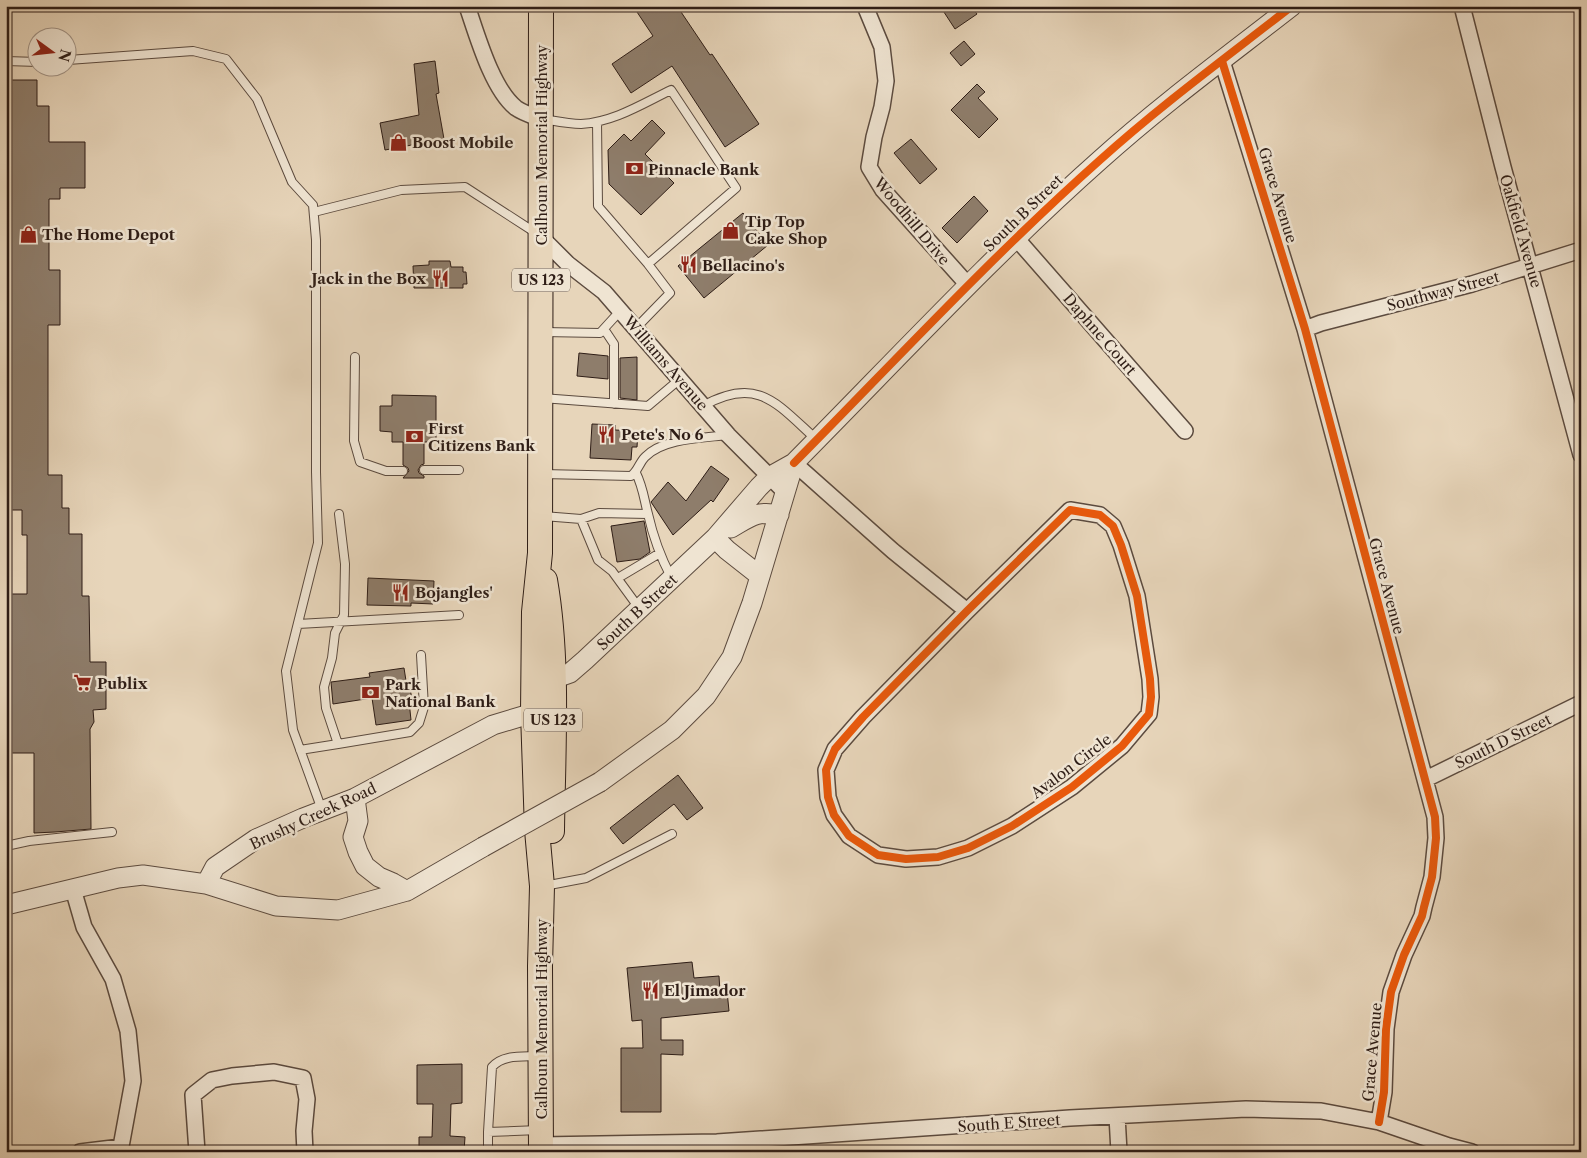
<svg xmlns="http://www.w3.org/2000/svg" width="1587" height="1158" viewBox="0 0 1587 1158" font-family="'Libre Caslon Text',serif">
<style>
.building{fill:#8e7d6b;stroke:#2e1d16}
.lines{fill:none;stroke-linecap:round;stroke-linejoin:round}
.service-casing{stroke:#5c4b3f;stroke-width:10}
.minor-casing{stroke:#5c4b3f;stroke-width:18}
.tertiary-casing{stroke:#5c4b3f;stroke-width:21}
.trunk-casing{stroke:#2e1d16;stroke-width:26}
.service{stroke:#efe4d2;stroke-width:8}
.minor{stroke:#efe4d2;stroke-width:15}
.tertiary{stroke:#efe4d2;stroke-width:19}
.trunk{stroke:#e7d5ba;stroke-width:24}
.tertiary-bridge-casing{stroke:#5c4b3f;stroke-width:21;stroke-linecap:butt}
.tertiary-bridge{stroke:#efe4d2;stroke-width:19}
.cycleway-casing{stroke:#efe4d2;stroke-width:11}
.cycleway{stroke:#e8590c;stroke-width:8}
.labels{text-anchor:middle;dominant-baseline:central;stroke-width:5;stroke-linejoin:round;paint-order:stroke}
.shield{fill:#efe4d2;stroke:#68594e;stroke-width:1}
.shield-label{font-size:14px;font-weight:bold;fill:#2e1d16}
.poi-label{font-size:15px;font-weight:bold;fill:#2e1d16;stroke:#efe4d2;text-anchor:start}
.street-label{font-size:15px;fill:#2e1d16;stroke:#efe4d2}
</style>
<rect width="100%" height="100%" fill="#e7d5ba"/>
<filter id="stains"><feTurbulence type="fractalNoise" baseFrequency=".004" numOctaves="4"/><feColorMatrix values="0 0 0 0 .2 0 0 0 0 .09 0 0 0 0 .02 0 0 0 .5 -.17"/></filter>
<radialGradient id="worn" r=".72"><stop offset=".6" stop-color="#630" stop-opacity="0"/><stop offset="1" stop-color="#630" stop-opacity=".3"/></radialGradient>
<!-- building -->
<path class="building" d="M 633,6 L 677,6 L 710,55 L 712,54 L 759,124 L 725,147 L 672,66 L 631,93 L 612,64 L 653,36 Z
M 940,6 L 971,6 L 977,14 L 955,29 Z
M 964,41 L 975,54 L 961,66 L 950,53 Z
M 435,61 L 439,93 L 436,94 L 444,139 L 385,150 L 380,123 L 419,115 L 414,64 Z
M 6,80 L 37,80 L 37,106 L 49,106 L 49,142 L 85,142 L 85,188 L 60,188 L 60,199 L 49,199 L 49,270 L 60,270 L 60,325 L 48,325 L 48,475 L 62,475 L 62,508 L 69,508 L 69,534 L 82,534 L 82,596 L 89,596 L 90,662 L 106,662 L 106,709 L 93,710 L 94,722 L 90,729 L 91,829 L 55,832 L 34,833 L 34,753 L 6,753 L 6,594 L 27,594 L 27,535 L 22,535 L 22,510 L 6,510 Z
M 977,84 L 985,92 L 978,98 L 998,119 L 979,138 L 951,110 Z
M 652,120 L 665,133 L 645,154 L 674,183 L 641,215 L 609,184 L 608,150 L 624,134 L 631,141 Z
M 911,139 L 937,169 L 920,184 L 894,153 Z
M 974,196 L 988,211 L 957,243 L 942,228 Z
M 743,213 L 768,245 L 704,298 L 678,266 Z
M 429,261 L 450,261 L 451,267 L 463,267 L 463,272 L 466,272 L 467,284 L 463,284 L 463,288 L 414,288 L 413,266 L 429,265 Z
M 579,353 L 608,356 L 608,379 L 577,376 Z
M 637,357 L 637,400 L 620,398 L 620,358 Z
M 392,395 L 436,396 L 436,442 L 424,442 L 424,464 L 421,465 L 418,470 L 419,473 L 424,476 L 424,478 L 403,478 L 409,471 L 408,468 L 403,465 L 403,442 L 392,442 L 392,432 L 380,431 L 380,406 L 392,406 Z
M 592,424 L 615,425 L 615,430 L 638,431 L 637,447 L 632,447 L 631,460 L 590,458 Z
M 711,466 L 729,479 L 713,502 L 711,500 L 673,535 L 651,502 L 668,482 L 686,501 Z
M 644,521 L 650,552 L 640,559 L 617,562 L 611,526 Z
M 368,578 L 434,581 L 433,604 L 411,603 L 411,606 L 367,605 Z
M 404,668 L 407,687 L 410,687 L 412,701 L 409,701 L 411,720 L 376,725 L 372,698 L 333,704 L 331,682 L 370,677 L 369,673 Z
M 678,775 L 703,808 L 687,820 L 674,804 L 623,844 L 610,828 Z
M 692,962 L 694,978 L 719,976 L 720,992 L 727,991 L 729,1011 L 661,1018 L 661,1040 L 683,1040 L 683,1055 L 661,1054 L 661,1112 L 621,1112 L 621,1048 L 643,1048 L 642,1020 L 632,1021 L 627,968 Z
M 462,1064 L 462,1103 L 451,1104 L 450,1136 L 465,1137 L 464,1152 L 419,1152 L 419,1137 L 432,1137 L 433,1104 L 417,1104 L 417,1065 Z"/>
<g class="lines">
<defs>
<path id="service" d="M 68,60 L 193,51 L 226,59 L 257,99 L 292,182 L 313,205 L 316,240 L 316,472 L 318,543 L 286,671 L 293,730 L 322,810
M 6,61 L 38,62
M 543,119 C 555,121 569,124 581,124 C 614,122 642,104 671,90 L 736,188 L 648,264 L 670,293 L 636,328
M 597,122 L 598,206 L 648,264
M 314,212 L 401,190 L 465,187 L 536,233
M 604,329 L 614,344 L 614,404
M 543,332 L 600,333 L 621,310
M 355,357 L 354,441 L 360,462 L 386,471 L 403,471
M 542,398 L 648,406 L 680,379
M 703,406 C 758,375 777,404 817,440
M 424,470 L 459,470
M 636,473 C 643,487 644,499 648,514 C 653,536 661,558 671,577
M 543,474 L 631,476 C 638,471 639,463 645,457 C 663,438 703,438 728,435
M 339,514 L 345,564 L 344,615 L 335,633 L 332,658 L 324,687 L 326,708 L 338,744 L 410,732 L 419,723 L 424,707 L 421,655
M 543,516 L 581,519 L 599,513 L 648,514
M 581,519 L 598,560 L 612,571 L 639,608
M 618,578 L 660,553
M 298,624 L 459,615
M 300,750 L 338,744
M 6,846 L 29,841 L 112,832
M 544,886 L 586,878 L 672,834
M 488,1132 L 492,1067 C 503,1054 523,1057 539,1056
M 488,1152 L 488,1132 L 539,1130"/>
<path id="minor" d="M 467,6 C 477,35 492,89 516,108 C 523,113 533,116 541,119
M 865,6 L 882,47 L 886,81 L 882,107 L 874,137 L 869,167 L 883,190 L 968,285
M 1462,6 L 1503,167 L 1581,455
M 1222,61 L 1305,329 L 1435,817 L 1436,838 L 1432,877 L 1424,907 L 1422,916 L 1404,955 L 1391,992 L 1386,1029 L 1384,1092 L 1379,1122
M 541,237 L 568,264 L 604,292 L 728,435 L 786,493
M 1016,238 L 1185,431
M 1305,329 L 1321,323 L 1472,284 L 1581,250
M 794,463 L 893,551 L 967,611
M 1070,510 L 1100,515 L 1113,526 L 1121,545 L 1137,596 L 1150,679 L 1151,697 L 1149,714 L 1122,746 L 1072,787 L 1012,826 L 968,848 L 938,857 L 906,859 L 878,855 L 849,836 L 834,815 L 828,797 L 826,770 L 835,749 L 863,717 L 967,611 Z
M 1426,779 L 1581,703
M 73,889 L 84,927 L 113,979 L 128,1031 L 133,1081 L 120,1152
M 1117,1116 L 1119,1152
M 541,1145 L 717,1142 L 1070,1118 L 1246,1109 L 1321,1111 L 1379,1122 L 1449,1146 L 1472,1152
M 80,1152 L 121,1147
M 197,1152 L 193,1095 L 212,1080 L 232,1076 L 274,1072 L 303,1078 L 307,1099 L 304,1131 L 305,1152"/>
<path id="tertiary" d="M 731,528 C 750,517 757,510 779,515
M 715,538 L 727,550 L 760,576
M 553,679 L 570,673 L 585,660 L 715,538 L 759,487 L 769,477 L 794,463 C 895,361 993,255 1100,160 C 1161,105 1228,56 1292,6
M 600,782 L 672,730 L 706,696 L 732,657 L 752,603 L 794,463
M 355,798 L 358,821 L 353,837 L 358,852 L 365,866 L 379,877 L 393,883 L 407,891
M 206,884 L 215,867 L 256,839 L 303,818 L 355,798 L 493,725 L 533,713
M 6,905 L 118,878 L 143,875 L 206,884 L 276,906 L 338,910 L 407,891 L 483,847"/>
<path id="trunk" d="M 545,580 C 559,661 553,748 552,831
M 541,1152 L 540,966 L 542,886 L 537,830 L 533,713 L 534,612 L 540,553 L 541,6"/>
</defs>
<!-- service casing -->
<use href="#service" class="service-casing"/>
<!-- minor casing -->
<use href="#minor" class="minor-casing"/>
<!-- tertiary casing -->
<use href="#tertiary" class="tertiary-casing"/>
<!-- trunk casing -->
<use href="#trunk" class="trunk-casing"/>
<!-- service -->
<use href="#service" class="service"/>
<!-- minor -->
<use href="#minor" class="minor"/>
<!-- tertiary -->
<use href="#tertiary" class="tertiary"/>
<!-- trunk -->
<use href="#trunk" class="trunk"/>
<defs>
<path id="tertiary-bridge" d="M 483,847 L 600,782"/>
</defs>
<!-- tertiary-bridge casing -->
<use href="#tertiary-bridge" class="tertiary-bridge-casing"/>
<!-- tertiary-bridge -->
<use href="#tertiary-bridge" class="tertiary-bridge"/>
<defs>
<path id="cycleway" d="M 1222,61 L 1305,329 L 1435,817 L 1436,838 L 1432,877 L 1424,907 L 1422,916 L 1404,955 L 1391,992 L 1386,1029 L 1384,1092 L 1379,1122
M 794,463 C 895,361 993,255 1100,160 C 1161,105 1228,56 1292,6
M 1070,510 L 1100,515 L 1113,526 L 1121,545 L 1137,596 L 1150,679 L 1151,697 L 1149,714 L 1122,746 L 1072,787 L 1012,826 L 968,848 L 938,857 L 906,859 L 878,855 L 849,836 L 834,815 L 828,797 L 826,770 L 835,749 L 863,717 L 967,611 Z"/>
</defs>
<!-- cycleway casing -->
<use href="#cycleway" class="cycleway-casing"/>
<!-- cycleway -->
<use href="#cycleway" class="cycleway"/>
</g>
<!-- icons -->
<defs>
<symbol id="shop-bare" viewBox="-9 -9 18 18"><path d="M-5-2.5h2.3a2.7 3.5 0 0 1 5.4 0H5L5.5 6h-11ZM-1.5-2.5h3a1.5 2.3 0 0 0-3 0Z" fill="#8f2418" stroke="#efe4d2" stroke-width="2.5" paint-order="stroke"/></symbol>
<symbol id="bank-bare" viewBox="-9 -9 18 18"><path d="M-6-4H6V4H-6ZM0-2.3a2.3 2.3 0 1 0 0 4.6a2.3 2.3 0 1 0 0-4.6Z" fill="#8f2418" stroke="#efe4d2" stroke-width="2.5" paint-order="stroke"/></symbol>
<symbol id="restaurant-bare" viewBox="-9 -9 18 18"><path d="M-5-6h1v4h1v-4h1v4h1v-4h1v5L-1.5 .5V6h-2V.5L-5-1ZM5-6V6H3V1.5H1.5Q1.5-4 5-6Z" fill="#8f2418" stroke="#efe4d2" stroke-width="2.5" paint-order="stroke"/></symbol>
<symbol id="supermarket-bare" viewBox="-9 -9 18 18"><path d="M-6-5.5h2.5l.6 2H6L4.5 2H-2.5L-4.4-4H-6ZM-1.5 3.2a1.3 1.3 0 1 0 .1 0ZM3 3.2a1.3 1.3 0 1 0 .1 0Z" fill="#8f2418" stroke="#efe4d2" stroke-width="2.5" paint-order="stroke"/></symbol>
</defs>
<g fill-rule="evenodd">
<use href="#shop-bare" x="386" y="130" width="25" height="25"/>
<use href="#bank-bare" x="622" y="156" width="25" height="25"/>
<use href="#shop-bare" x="718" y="218" width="25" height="25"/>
<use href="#shop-bare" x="16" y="222" width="25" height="25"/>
<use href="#restaurant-bare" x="676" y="252" width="25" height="25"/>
<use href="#restaurant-bare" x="428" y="266" width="25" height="25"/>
<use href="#restaurant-bare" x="594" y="422" width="25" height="25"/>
<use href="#bank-bare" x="402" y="424" width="25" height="25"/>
<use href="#restaurant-bare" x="388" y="580" width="25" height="25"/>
<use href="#supermarket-bare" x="70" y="670" width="25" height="25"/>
<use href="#bank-bare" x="358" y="680" width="25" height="25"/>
<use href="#restaurant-bare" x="638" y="978" width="25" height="25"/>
</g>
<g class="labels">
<!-- shield labels -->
<g class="shield">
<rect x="512" y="268.5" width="58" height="23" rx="4"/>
<rect x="524" y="708.5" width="58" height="23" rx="4"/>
</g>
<g class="shield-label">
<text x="541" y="280">US 123</text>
<text x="553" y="720">US 123</text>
</g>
<!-- poi labels -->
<g class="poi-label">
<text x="412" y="142">Boost Mobile</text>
<text x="648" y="169">Pinnacle Bank</text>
<text x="745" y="221">Tip Top<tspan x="745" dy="17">Cake Shop</tspan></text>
<text x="42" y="234">The Home Depot</text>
<text x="702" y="265">Bellacino's</text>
<text x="426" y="278" text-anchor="end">Jack in the Box</text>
<text x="428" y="428">First<tspan x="428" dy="17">Citizens Bank</tspan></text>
<text x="621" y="434">Pete's No 6</text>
<text x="415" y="592">Bojangles'</text>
<text x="97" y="683">Publix</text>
<text x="385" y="684">Park<tspan x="385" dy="17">National Bank</tspan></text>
<text x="664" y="990">El Jimador</text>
</g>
<!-- street labels -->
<g class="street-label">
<text transform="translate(541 145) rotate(-90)">Calhoun Memorial Highway</text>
<text transform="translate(1278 195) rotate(73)">Grace Avenue</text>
<text transform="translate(1023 213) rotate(-44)">South B Street</text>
<text transform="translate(912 221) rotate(50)">Woodhill Drive</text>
<text transform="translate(1521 231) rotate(74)">Oakfield Avenue</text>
<text transform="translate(1443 291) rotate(-15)">Southway Street</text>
<text transform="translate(1100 334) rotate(49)">Daphne Court</text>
<text transform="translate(666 363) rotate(49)">Williams Avenue</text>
<text transform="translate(1387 586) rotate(75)">Grace Avenue</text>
<text transform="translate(637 612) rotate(-43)">South B Street</text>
<text transform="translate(1503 741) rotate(-26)">South D Street</text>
<text transform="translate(1071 766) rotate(-37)">Avalon Circle</text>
<text transform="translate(313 816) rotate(-25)">Brushy Creek Road</text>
<text transform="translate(541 1019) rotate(-90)">Calhoun Memorial Highway</text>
<text transform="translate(1372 1052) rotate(-85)">Grace Avenue</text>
<text transform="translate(1009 1123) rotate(-4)">South E Street</text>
</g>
</g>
<!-- margin -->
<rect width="1587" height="1158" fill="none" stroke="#e7d5ba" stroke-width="25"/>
<rect x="8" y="8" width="1572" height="1143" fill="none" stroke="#2e1d16" stroke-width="2.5"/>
<rect x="12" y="12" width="1562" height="1133" fill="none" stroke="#2e1d16"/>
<!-- north arrow -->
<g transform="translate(52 52) rotate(105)"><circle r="24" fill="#efe4d2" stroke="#a29487"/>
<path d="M0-4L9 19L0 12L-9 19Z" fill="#8f2418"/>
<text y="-8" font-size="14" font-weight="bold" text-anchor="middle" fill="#2e1d16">N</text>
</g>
<rect width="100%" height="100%" filter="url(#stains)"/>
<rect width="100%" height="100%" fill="url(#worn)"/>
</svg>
